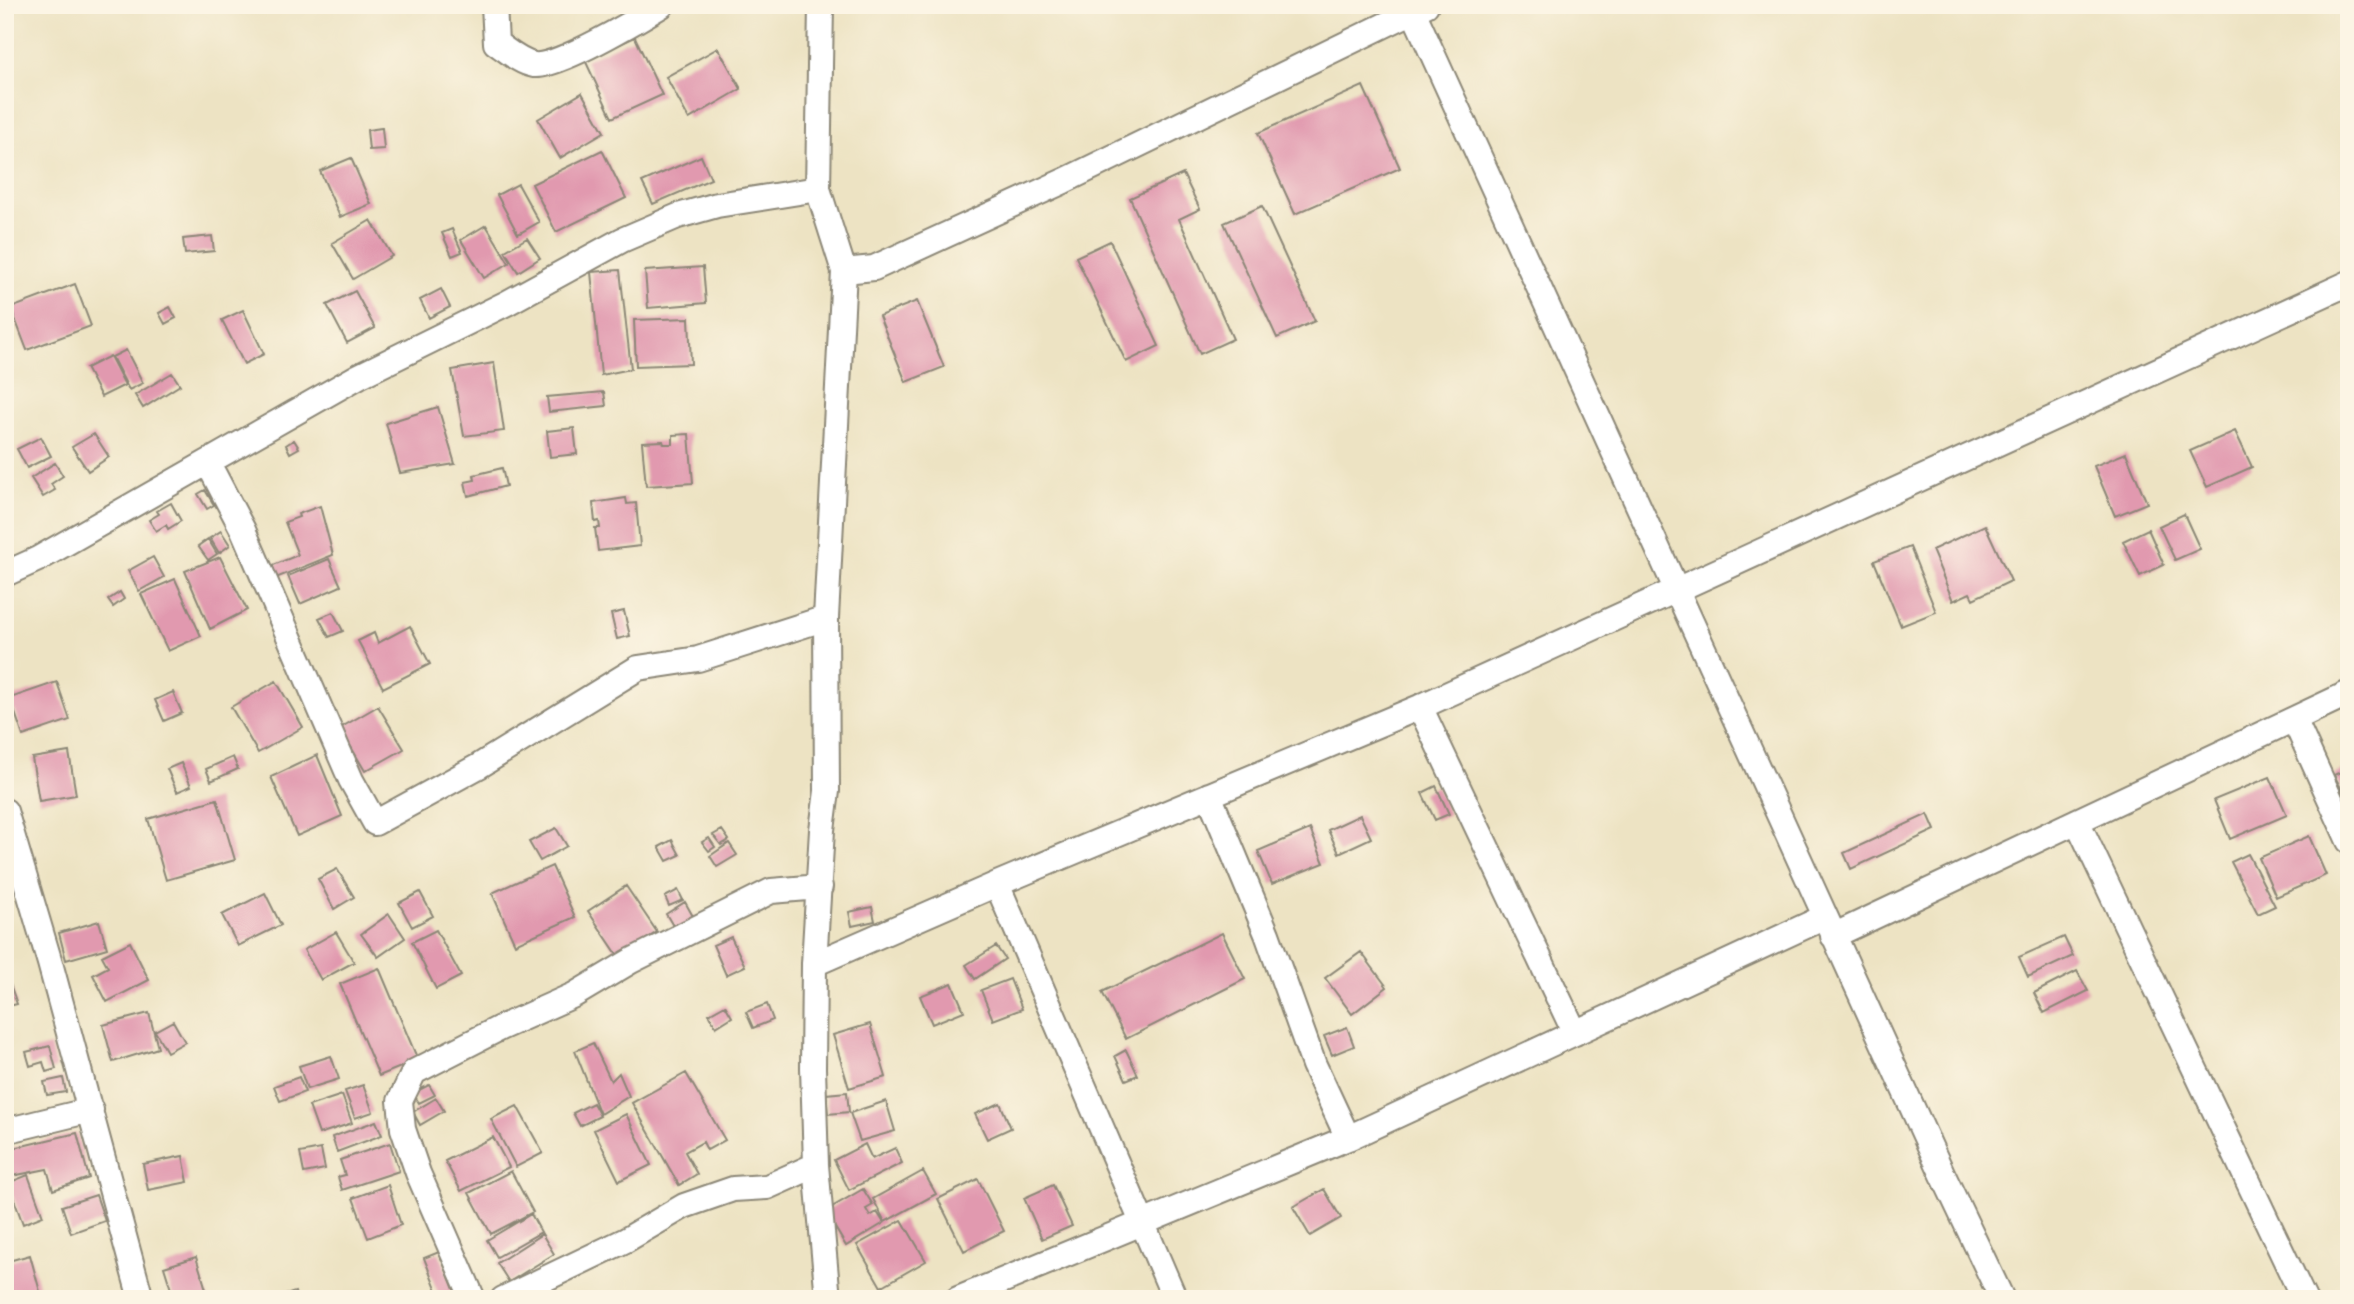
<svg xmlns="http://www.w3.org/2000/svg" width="2354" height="1304" font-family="Caveat,sans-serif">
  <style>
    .building { fill: #e199af }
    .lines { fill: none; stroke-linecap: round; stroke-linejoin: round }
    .minor-casing { stroke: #8c8777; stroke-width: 28 }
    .minor { stroke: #fff; stroke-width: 24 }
  </style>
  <rect width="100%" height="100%" fill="#fcf5e5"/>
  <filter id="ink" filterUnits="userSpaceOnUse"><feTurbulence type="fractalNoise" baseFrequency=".0143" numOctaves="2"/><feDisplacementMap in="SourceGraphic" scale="14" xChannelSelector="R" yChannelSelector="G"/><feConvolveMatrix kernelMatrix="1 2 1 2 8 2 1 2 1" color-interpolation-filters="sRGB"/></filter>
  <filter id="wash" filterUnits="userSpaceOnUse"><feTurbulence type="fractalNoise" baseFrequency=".00686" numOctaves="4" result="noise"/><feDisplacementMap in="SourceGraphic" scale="28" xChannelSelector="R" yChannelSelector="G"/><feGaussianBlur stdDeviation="1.57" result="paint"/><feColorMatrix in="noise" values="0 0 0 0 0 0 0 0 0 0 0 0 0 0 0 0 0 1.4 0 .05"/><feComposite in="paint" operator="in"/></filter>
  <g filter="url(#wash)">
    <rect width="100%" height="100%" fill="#ede3c3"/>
    <g id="blocks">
      <path class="building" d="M635 37 662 95 612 118 585 60Z
        M718 48 741 89 689 119 666 77Z
        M1363 86 1400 168 1295 214 1258 133Z
        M582 93 604 132 560 158 538 119Z
        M382 128 384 149 369 150 367 130Z
        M602 150 626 198 556 232 532 184Z
        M701 156 711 179 653 204 642 182Z
        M351 158 371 204 340 217 320 171Z
        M1183 174 1200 209 1179 219 1233 339 1200 354 1130 198Z
        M518 184 539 222 518 234 497 195Z
        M1262 206 1315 321 1277 338 1224 223Z
        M371 220 392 256 353 279 332 243Z
        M486 225 509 263 484 278 461 240Z
        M452 229 462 252 452 256 442 233Z
        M212 236 214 251 185 254 183 239Z
        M527 238 540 258 518 272 505 251Z
        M1110 241 1159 346 1126 362 1076 257Z
        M703 267 706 303 648 308 645 271Z
        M620 270 631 369 601 375 591 272Z
        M75 284 91 326 27 350 11 308Z
        M441 289 450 307 429 318 420 300Z
        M355 291 375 328 347 343 327 305Z
        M917 301 944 367 906 382 879 316Z
        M170 307 176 318 165 324 159 313Z
        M243 310 264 354 244 364 222 320Z
        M689 318 691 364 636 366 634 320Z
        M126 350 143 383 129 390 112 357Z
        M110 356 125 385 101 397 86 368Z
        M494 363 504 431 464 436 452 370Z
        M172 373 180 385 143 408 135 395Z
        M604 392 606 406 549 412 547 397Z
        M438 407 455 464 400 473 386 423Z
        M574 428 577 454 550 457 547 431Z
        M2235 431 2252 467 2207 487 2190 451Z
        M94 434 109 457 88 471 72 447Z
        M689 434 693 483 646 486 642 442 663 441 664 444H673V435Z
        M41 437 51 456 27 468 17 449Z
        M294 440 299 448 290 453 286 445Z
        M2126 453 2147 503 2115 516 2094 466Z
        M55 463 63 476 51 484 55 490 43 497 31 478Z
        M502 468 506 486 468 496 465 482 475 480 474 475Z
        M205 490 214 505 207 509 198 494Z
        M626 498 627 504 636 503 640 546 598 551 595 528H600L599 521 595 522 593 503Z
        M171 503 181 521 168 529 166 525 156 531 149 520 159 514 157 511Z
        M320 506 333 555 271 580 266 568 298 555 285 522 299 517 298 514Z
        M2184 514 2200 549 2175 560 2159 526Z
        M1985 525 2011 581 1973 599 1970 593 1953 601 1932 550Z
        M2148 529 2164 565 2140 576 2123 541Z
        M221 531 230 545 219 553 210 538Z
        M208 539 217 554 208 560 198 546Z
        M1910 547 1936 612 1901 626 1874 561Z
        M153 557 164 577 139 591 128 571Z
        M220 557 247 610 210 629 185 571Z
        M329 559 341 586 300 604 288 576Z
        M175 579 201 636 168 651 141 594Z
        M120 592 124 599 113 607 108 600Z
        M624 611 630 636 617 639 611 614Z
        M333 612 343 631 329 637 319 618Z
        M410 626 430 664 383 688 358 641 374 633 378 643Z
        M276 681 303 727 258 753 231 707Z
        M57 682 70 720 23 736 10 698Z
        M173 692 182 713 164 721 155 700Z
        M378 706 404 749 365 771 340 728Z
        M69 752 76 795 39 801 32 758Z
        M317 755 342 816 297 836 271 777Z
        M233 757 238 769 211 781 206 769Z
        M181 763 191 786 177 792 167 769Z
        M2347 769 2349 772V803L2334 775Z
        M2270 777 2287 815 2230 839 2214 800Z
        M1436 786 1449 814 1435 820 1422 793Z
        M217 799 235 860 166 880 148 819Z
        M1928 814 1935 830 1851 869 1844 853Z
        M1360 815 1371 838 1339 853 1328 830Z
        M556 828 567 846 540 861 529 842Z
        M1310 829 1324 863 1272 884 1258 851Z
        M722 830 729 840 721 845 713 835Z
        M2309 836 2326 875 2276 897 2259 858Z
        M709 838 715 847 709 851 702 842Z
        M672 840 680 855 667 861 659 847Z
        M729 843 737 855 717 867 710 856Z
        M2248 854 2275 906 2258 914 2231 862Z
        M552 866 575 917 515 944 492 893Z
        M337 869 354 897 334 909 318 879Z
        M626 886 657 932 619 957 588 911Z
        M678 890 683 900 669 906 665 897Z
        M420 892 433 916 412 927 399 903Z
        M265 893 281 925 238 946 222 915Z
        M685 902 695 920 676 931 666 914Z
        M872 907 875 921 852 926 849 912Z
        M389 914 405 938 378 957 361 934Z
        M99 921 107 948 66 960 59 933Z
        M436 930 461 976 436 989 412 942Z
        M336 932 354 962 321 980 304 950Z
        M1222 933 1245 979 1126 1039 1102 992Z
        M731 937 745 966 726 975 713 945Z
        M2064 937 2073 956 2028 977 2019 957Z
        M130 942 149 980 107 1002 93 975 108 967 102 956Z
        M996 946 1005 959 975 979 966 965Z
        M1361 952 1387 987 1352 1014 1325 978Z
        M379 968 418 1060 379 1076 340 984Z
        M5 970 17 1004 5 1007Z
        M2077 971 2088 991 2044 1013 2034 993Z
        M1010 979 1022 1009 993 1020 981 990Z
        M952 983 964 1011 932 1024 920 996Z
        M767 1004 773 1020 753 1028 746 1012Z
        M725 1005 732 1017 716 1027 709 1014Z
        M149 1013 158 1048 113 1062 103 1025Z
        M173 1021 185 1042 167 1052 155 1031Z
        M870 1024 886 1077 849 1088 833 1035Z
        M1347 1027 1354 1046 1332 1055 1324 1036Z
        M593 1043 611 1081 619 1073 629 1096 600 1114 575 1051Z
        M50 1046 56 1069 46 1072 43 1062 30 1066 26 1052Z
        M1126 1050 1138 1075 1126 1080 1115 1056Z
        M331 1056 339 1079 307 1089 299 1066Z
        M686 1073 725 1140 707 1150 703 1142 685 1152 697 1174 679 1185 632 1103Z
        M299 1077 305 1092 280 1101 274 1086Z
        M63 1078 66 1092 47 1095 44 1082Z
        M363 1085 373 1112 355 1118 345 1091Z
        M429 1085 435 1095 419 1103 413 1093Z
        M847 1092 849 1112 828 1114 826 1094Z
        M342 1095 352 1123 319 1134 309 1106Z
        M436 1098 444 1111 420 1125 413 1112Z
        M886 1101 895 1131 860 1141 850 1113Z
        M593 1103 600 1116 580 1126 573 1113Z
        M1000 1103 1011 1128 987 1139 975 1114Z
        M517 1106 543 1153 516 1167 491 1119Z
        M626 1114 651 1165 619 1181 594 1130Z
        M376 1121 382 1135 337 1152 332 1137Z
        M77 1133 89 1178 53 1190 47 1169 12 1176 5 1150Z
        M493 1137 509 1167 461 1191 445 1161Z
        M390 1143 399 1171 342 1190 338 1177 345 1175 340 1160Z
        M865 1144 872 1159 895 1148 902 1163 849 1190 834 1160Z
        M321 1149 325 1169 304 1173 300 1153Z
        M183 1156 188 1182 148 1190 143 1164Z
        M511 1171 533 1212 491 1234 469 1193Z
        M923 1171 936 1194 885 1222 873 1199Z
        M28 1175 43 1216 23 1224 8 1183Z
        M978 1179 1004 1231 964 1251 938 1199Z
        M388 1185 401 1225 368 1238 353 1198Z
        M1053 1185 1072 1226 1042 1239 1024 1198Z
        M863 1189 873 1205 866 1209 870 1216 877 1212 884 1223 846 1246 830 1219 827 1210Z
        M1324 1189 1341 1218 1310 1236 1293 1207Z
        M96 1195 105 1221 71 1233 62 1206Z
        M531 1214 541 1232 497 1257 487 1240Z
        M902 1220 926 1261 881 1287 857 1245Z
        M5 1228 11 1249 5 1250Z
        M542 1234 554 1254 509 1282 497 1263Z
        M439 1252 455 1292 440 1298 424 1258Z
        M30 1255 42 1299H5V1262Z
        M196 1257 209 1299H174L164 1267Z
        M295 1292 297 1299H276V1298Z"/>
    </g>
  </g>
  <g filter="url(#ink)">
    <use href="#blocks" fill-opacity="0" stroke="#8c8777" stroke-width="2"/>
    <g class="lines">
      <g class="minor-casing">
        <path id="minor" d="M494 5 496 43C508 51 519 62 534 65 557 68 639 19 662 5
          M821 5 818 189 844 271 826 618 827 791 822 830 814 964 813 1068 816 1165 828 1299
          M1413 11 1943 1175 2002 1299
          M844 271 874 268 1064 181 1426 5
          M208 463 243 530 351 780 375 823 479 766 638 668 698 659 826 618
          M5 574 38 559 359 376 507 303 622 240 678 216 717 205 818 189
          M1420 707 1575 1033
          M2294 719 2349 841
          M1209 795 1267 934 1314 1065 1348 1138
          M5 811 50 963 141 1299
          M2077 821 2304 1299
          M997 884 1175 1299
          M1833 936 2349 693
          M814 964 997 884 1420 707 2349 283
          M5 1131 91 1110
          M473 1299 418 1173 403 1129 400 1101 414 1072 500 1028 574 995 631 961 771 891 820 887
          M503 1299 626 1240 684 1206 733 1189 767 1187 816 1165
          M958 1299 1348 1138 1825 917"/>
      </g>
      <use href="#minor" class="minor"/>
    </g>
  </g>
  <rect width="2354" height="1304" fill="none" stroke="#fcf5e5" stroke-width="28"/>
</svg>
